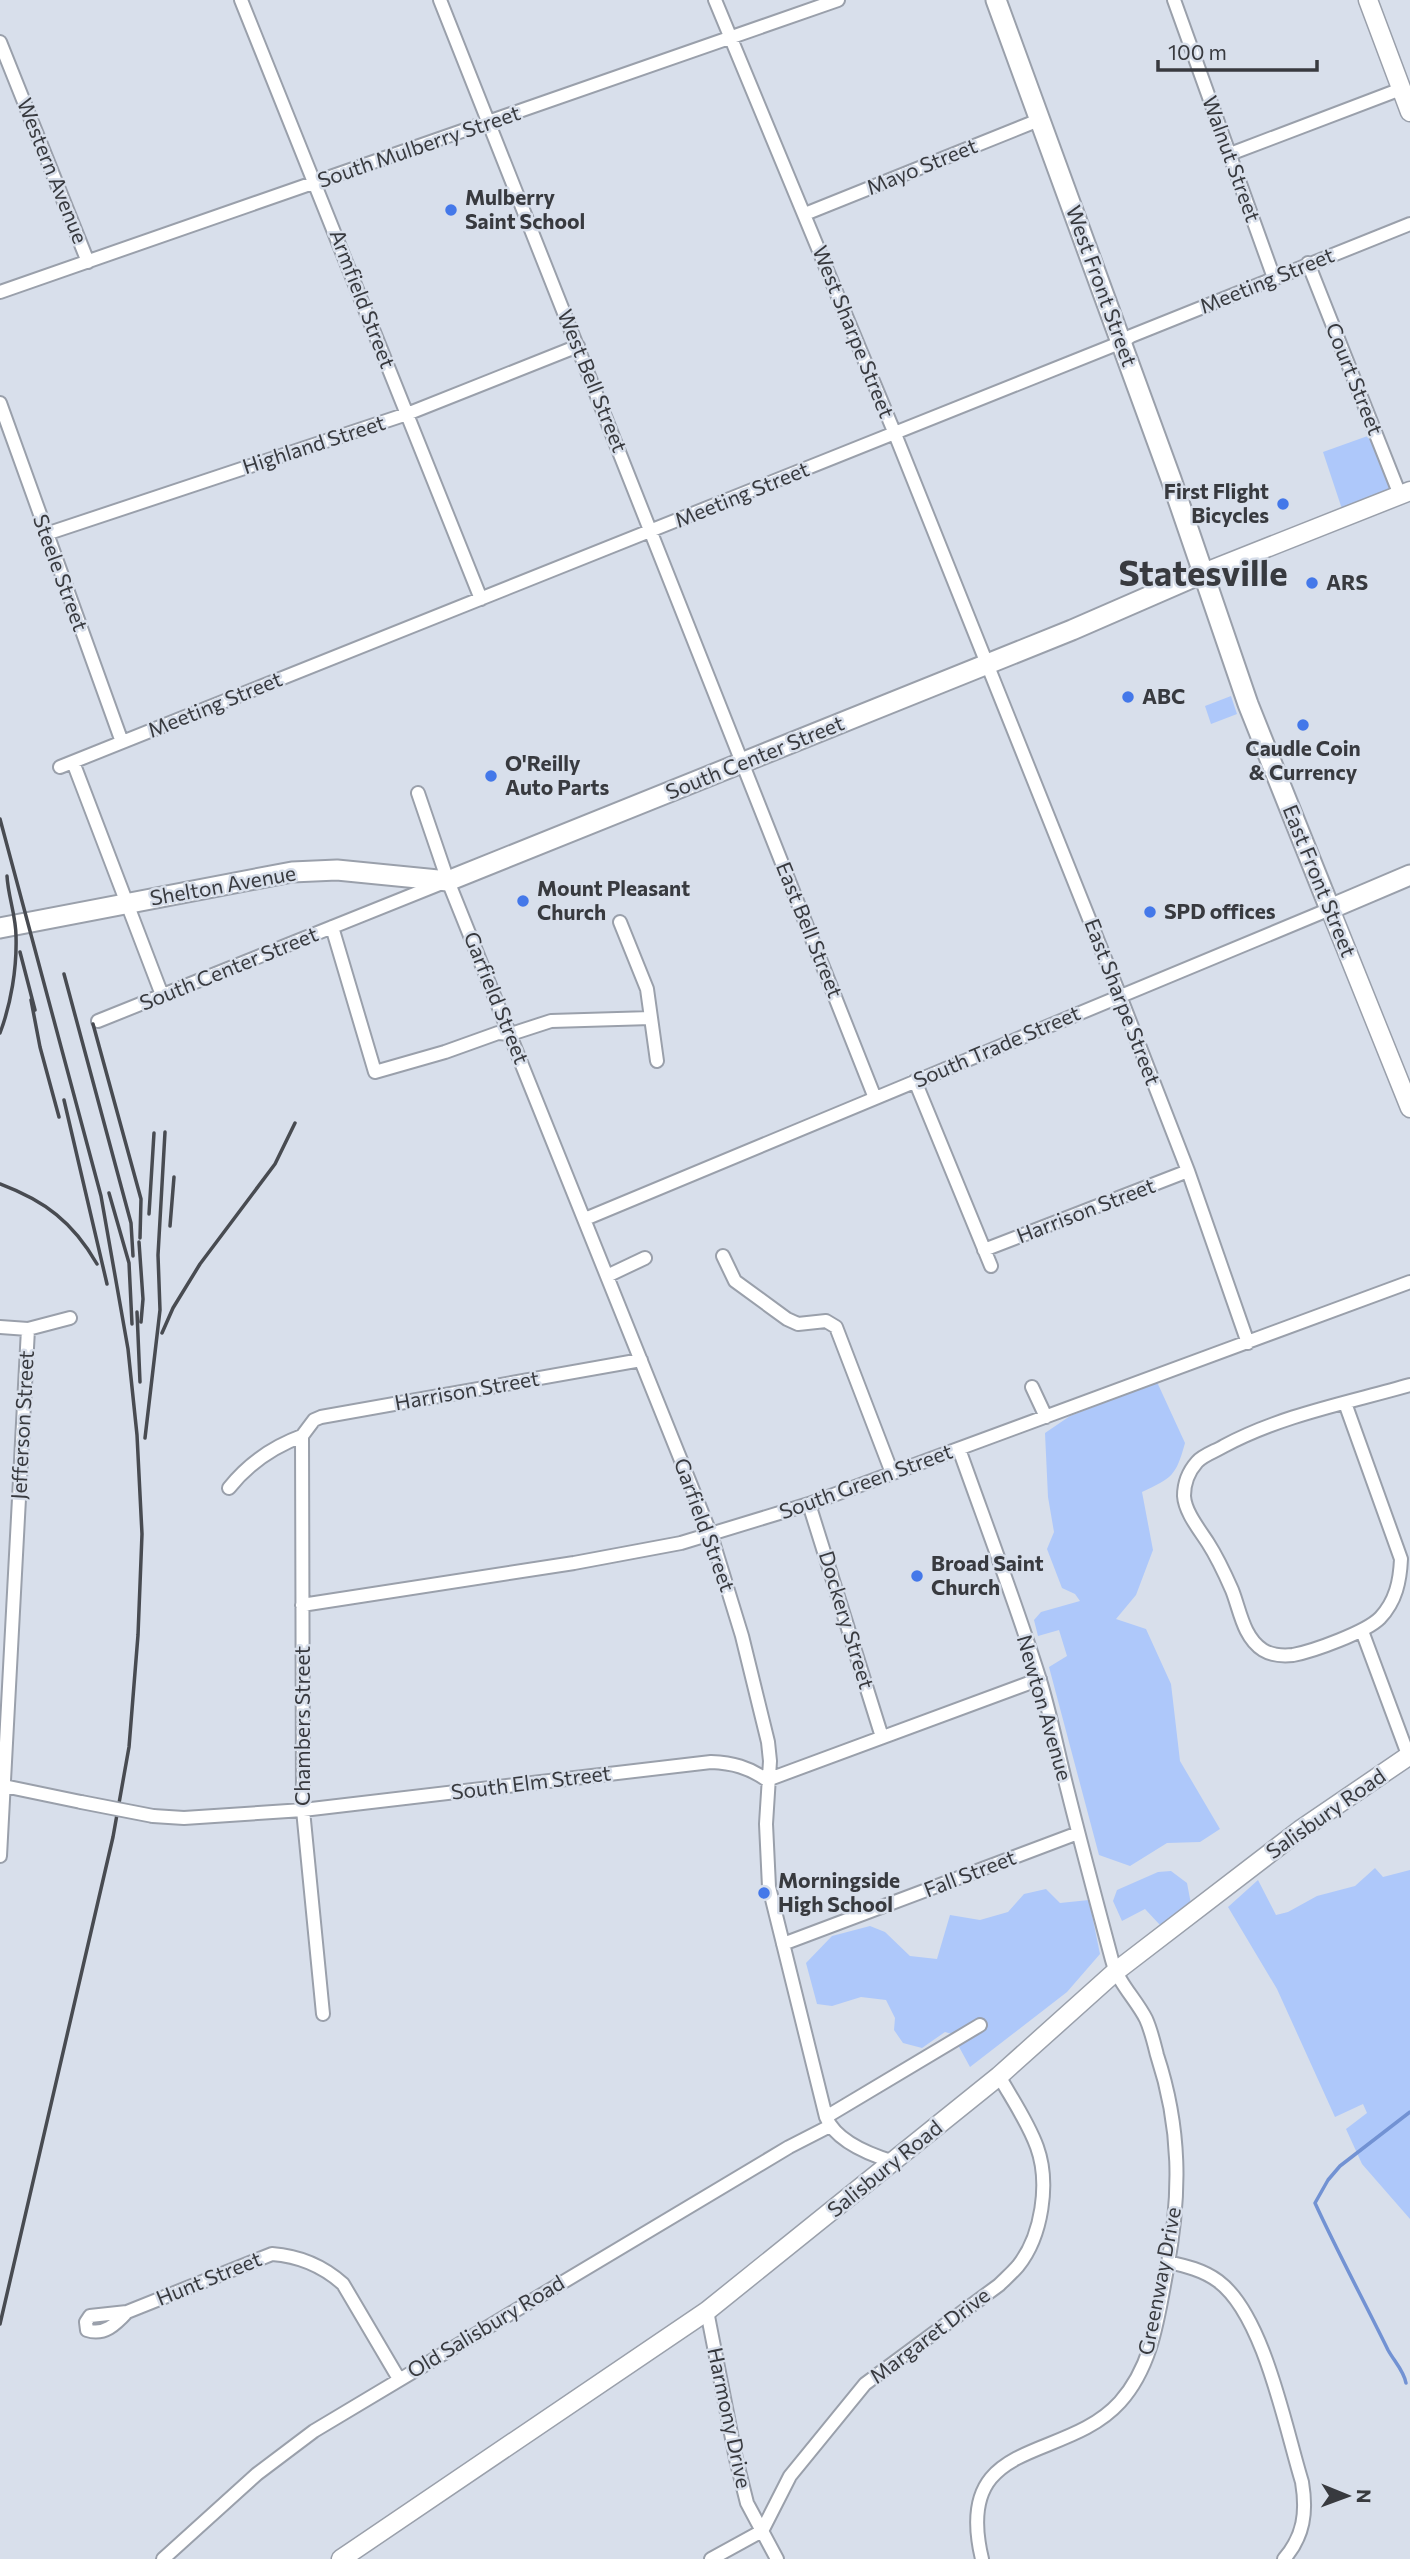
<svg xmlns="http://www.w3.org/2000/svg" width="1410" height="2559" font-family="Commissioner,sans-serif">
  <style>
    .green { fill: #aec8fa }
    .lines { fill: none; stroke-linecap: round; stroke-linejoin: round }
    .stream { stroke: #7292d3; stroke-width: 3.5 }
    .street-casing { stroke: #9aa0ab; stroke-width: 16 }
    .secondary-casing { stroke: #9aa0ab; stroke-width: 21 }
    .primary-casing { stroke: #9aa0ab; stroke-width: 23 }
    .street { stroke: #fff; stroke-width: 12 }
    .secondary { stroke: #fff; stroke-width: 18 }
    .primary { stroke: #fff; stroke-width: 19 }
    .rail { stroke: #484b51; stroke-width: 3.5 }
    .street-bridge-casing { stroke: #9aa0ab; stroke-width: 16; stroke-linecap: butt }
    .street-bridge { stroke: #fff; stroke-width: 12 }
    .poi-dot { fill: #4478e9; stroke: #d8dfeb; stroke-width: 2.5 }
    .labels { text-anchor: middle; stroke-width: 5; stroke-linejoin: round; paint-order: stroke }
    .street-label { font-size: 21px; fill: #383a3f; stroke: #d8dfeb }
    .poi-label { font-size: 21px; font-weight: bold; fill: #383a3f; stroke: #d8dfeb; text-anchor: start }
    .town-label { font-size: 35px; font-weight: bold; fill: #383a3f; stroke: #d8dfeb }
  </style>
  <rect width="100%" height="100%" fill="#d8dfeb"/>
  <path class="green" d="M1376 433 1400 495 1345 518 1323 452Z
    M1231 696 1237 714 1211 724 1205 706Z
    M1157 1382 1185 1443C1176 1476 1172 1478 1142 1492L1153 1550 1136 1595 1116 1619 1146 1629 1171 1684 1180 1761 1220 1829 1200 1842 1167 1843 1130 1866 1099 1855 1049 1667 1067 1656 1059 1630 1038 1636 1034 1620 1041 1612 1080 1601 1075 1594 1062 1588 1047 1549 1054 1532 1048 1497 1045 1433 1070 1416Z
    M1375 1868 1383 1877 1410 1870V2219L1362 2164 1346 2129 1367 2113 1363 2104 1335 2117 1277 1989 1228 1907 1258 1880 1276 1915 1288 1912 1317 1896 1355 1886Z
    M1171 1871 1187 1883 1191 1904 1160 1925 1145 1909 1122 1921 1113 1901 1117 1890 1158 1872Z
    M1046 1889 1060 1903 1089 1900 1100 1954 1067 1992 970 2067 952 2034 945 2032 922 2048 903 2043 894 2030 895 2018 886 2000 861 1997 832 2006 817 2004 806 1963 832 1936 870 1926 885 1932 910 1956 937 1959 950 1915 980 1920 1008 1912 1024 1894Z"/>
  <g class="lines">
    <path class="stream" d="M1406 2383C1404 2371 1394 2361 1388 2350 1364 2301 1338 2253 1315 2203L1328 2180 1340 2166 1410 2112"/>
    <g class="street-casing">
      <path id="street" d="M241 0 481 599
        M440 0 875 1098
        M715 0 895 434 1120 996 1188 1171 1248 1343
        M1174 0 1274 278
        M0 42 88 262
        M1230 154 1401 89
        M805 214 1039 120
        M1308 263 1400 495
        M0 292 838 0
        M0 403 122 742
        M46 534 407 414 578 346
        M73 762 162 995
        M60 767 1122 342 1131 336 1410 224
        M418 793 448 881 711 1535 742 1636 768 1742 770 1761 766 1824 769 1887 826 2117C836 2142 871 2155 894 2162
        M620 922 647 989 657 1061
        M332 927 375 1072 445 1052 498 1033 511 1034 551 1021 651 1018
        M98 1021 442 883
        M915 1081 991 1266
        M585 1219 1330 909
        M984 1250 1188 1171
        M723 1256 735 1281 787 1319 798 1324 826 1321 836 1327 892 1473
        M607 1276 645 1258
        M0 1327 28 1329 70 1318
        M1032 1387 1046 1417
        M1345 1403 1401 1559C1400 1581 1396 1601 1380 1618 1366 1632 1314 1651 1293 1655 1283 1656 1271 1655 1263 1650 1243 1637 1240 1610 1232 1590 1225 1574 1217 1557 1208 1543 1199 1529 1185 1512 1184 1496 1184 1483 1189 1471 1197 1462 1203 1455 1216 1451 1224 1446 1282 1415 1347 1403 1410 1385
        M959 1449C986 1525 1015 1601 1039 1677 1051 1715 1058 1754 1068 1792 1082 1848 1097 1904 1112 1960 1118 1983 1136 1999 1146 2019 1151 2030 1154 2043 1157 2055 1181 2128 1181 2194 1167 2269 1158 2316 1153 2365 1120 2402 1064 2464 952 2435 982 2559
        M229 1488C249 1463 272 1447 302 1436
        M809 1504 882 1737
        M302 1605 574 1563 681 1543 809 1504 1410 1282
        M1362 1631 1410 1760
        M4 1786 81 1802
        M153 1816 184 1818 303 1810 711 1762C733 1763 748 1767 767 1780L1040 1679
        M0 1856 28 1329
        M783 1944 1078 1833
        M323 2014 303 1810 302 1436 314 1420 321 1417 641 1360
        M826 2117 980 2025
        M1168 2262C1186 2266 1203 2270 1218 2281 1264 2315 1285 2427 1302 2482 1307 2512 1304 2536 1284 2559
        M707 2311 736 2459 747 2503 777 2559
        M127 2312 272 2254C299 2256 323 2266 343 2284L399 2379
        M127 2312C116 2324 104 2336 87 2330L86 2322 90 2316Z
        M163 2559 257 2474 314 2431 789 2147 830 2126
        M711 2559 762 2531 790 2476 865 2384 999 2285C1005 2279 1012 2273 1018 2266 1042 2236 1050 2183 1037 2147 1028 2122 1012 2099 999 2076"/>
    </g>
    <g class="secondary-casing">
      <path id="secondary" d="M1368 0 1410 112
        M1203 573 1410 491
        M1330 909 1410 1108
        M341 2559 707 2311 999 2076 1115 1972 1300 1830 1410 1755"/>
    </g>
    <g class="primary-casing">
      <path id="primary" d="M996 0 1171 479 1248 704 1330 909 1410 875
        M0 928 292 872 337 870 448 881 1072 630 1203 573"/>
    </g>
    <use href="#street" class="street"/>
    <use href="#secondary" class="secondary"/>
    <use href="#primary" class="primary"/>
    <path class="rail" d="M0 819 101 1196 128 1349 137 1435 142 1534 138 1635 129 1747 113 1837 0 2324
      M20 952 35 1010
      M64 974 131 1223 133 1256
      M31 1000 40 1047 59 1117
      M93 1024 141 1199 140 1238
      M0 1033C11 1004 17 968 16 936 16 916 8 896 7 876
      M64 1100 107 1284
      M0 1184C45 1201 73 1222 97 1264
      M109 1193 129 1263 132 1324
      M149 1214 154 1133
      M170 1226 174 1177
      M139 1242 143 1299 141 1322
      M137 1312 140 1382
      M162 1333 173 1308 200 1264 275 1164 295 1123
      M145 1438 160 1310 158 1255 165 1132"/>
    <g class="street-bridge-casing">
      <path id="street-bridge" d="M81 1802 153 1816"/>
    </g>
    <use href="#street-bridge" class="street-bridge"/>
  </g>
  <g class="poi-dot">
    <circle cx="451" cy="210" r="7"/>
    <circle cx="1283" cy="504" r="7"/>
    <circle cx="1312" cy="583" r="7"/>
    <circle cx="1128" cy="697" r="7"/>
    <circle cx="1303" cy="725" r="7"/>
    <circle cx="491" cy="776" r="7"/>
    <circle cx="523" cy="901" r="7"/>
    <circle cx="1150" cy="912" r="7"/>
    <circle cx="917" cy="1576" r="7"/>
    <circle cx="764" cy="1893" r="7"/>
  </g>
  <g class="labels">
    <g class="street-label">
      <text transform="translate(419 147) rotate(-19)" y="7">South Mulberry Street</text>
      <text transform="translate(1231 159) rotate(70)" y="7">Walnut Street</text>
      <text transform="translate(922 167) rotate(-22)" y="7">Mayo Street</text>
      <text transform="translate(52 171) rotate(68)" y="7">Western Avenue</text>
      <text transform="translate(1267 281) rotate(-22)" y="7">Meeting Street</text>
      <text transform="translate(1101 286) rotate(70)" y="7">West Front Street</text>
      <text transform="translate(362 299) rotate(69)" y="7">Armfield Street</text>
      <text transform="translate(853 332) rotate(68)" y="7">West Sharpe Street</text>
      <text transform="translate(1354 379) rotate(68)" y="7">Court Street</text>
      <text transform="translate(592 381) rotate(68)" y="7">West Bell Street</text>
      <text transform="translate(314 445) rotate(-18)" y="7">Highland Street</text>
      <text transform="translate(742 495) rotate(-22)" y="7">Meeting Street</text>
      <text transform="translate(60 573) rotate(70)" y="7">Steele Street</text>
      <text transform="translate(215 705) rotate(-22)" y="7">Meeting Street</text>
      <text transform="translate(755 758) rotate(-22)" y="7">South Center Street</text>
      <text transform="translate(1319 881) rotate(68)" y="7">East Front Street</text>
      <text transform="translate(223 886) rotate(-10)" y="7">Shelton Avenue</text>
      <text transform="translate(809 930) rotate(68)" y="7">East Bell Street</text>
      <text transform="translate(229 969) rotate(-22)" y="7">South Center Street</text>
      <text transform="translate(496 998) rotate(68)" y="7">Garfield Street</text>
      <text transform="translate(1122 1002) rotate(69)" y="7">East Sharpe Street</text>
      <text transform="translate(997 1047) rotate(-23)" y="7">South Trade Street</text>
      <text transform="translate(1086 1211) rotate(-21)" y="7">Harrison Street</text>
      <text transform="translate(467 1391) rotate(-10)" y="7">Harrison Street</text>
      <text transform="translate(23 1425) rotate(-87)" y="7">Jefferson Street</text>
      <text transform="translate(866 1482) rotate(-20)" y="7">South Green Street</text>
      <text transform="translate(704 1525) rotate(70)" y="7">Garfield Street</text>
      <text transform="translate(846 1620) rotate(73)" y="7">Dockery Street</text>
      <text transform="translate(1044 1708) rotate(74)" y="7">Newton Avenue</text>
      <text transform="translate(303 1726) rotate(-90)" y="7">Chambers Street</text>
      <text transform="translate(531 1783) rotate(-7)" y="7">South Elm Street</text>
      <text transform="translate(1326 1814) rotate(-35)" y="7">Salisbury Road</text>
      <text transform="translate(970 1874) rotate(-21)" y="7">Fall Street</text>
      <text transform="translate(885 2169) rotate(-39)" y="7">Salisbury Road</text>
      <text transform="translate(209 2279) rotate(-22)" y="7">Hunt Street</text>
      <text transform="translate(1160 2281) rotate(-79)" y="7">Greenway Drive</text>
      <text transform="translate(486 2327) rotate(-31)" y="7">Old Salisbury Road</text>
      <text transform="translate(930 2336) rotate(-37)" y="7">Margaret Drive</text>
      <text transform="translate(729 2418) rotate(78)" y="7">Harmony Drive</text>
    </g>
    <g class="poi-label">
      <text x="465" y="205">Mulberry<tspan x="465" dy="24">Saint School</tspan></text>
      <text x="1269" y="499" text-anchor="end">First Flight<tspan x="1269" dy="24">Bicycles</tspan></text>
      <text x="1326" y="590">ARS</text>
      <text x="1142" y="704">ABC</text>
      <text x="1303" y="756" text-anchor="middle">Caudle Coin<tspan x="1303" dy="24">&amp; Currency</tspan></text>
      <text x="505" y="771">O'Reilly<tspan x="505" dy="24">Auto Parts</tspan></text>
      <text x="537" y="896">Mount Pleasant<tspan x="537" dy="24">Church</tspan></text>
      <text x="1164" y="919">SPD offices</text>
      <text x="931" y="1571">Broad Saint<tspan x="931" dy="24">Church</tspan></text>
      <text x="778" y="1888">Morningside<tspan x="778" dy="24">High School</tspan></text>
    </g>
    <g class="town-label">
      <text x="1203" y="586">Statesville</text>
    </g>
  </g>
  <g transform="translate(1347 2496) rotate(91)" stroke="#d8dfeb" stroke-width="5" paint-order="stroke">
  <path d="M0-5L12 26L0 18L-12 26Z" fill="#383a3f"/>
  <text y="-10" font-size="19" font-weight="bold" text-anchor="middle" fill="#383a3f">N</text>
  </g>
  <path d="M1158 60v10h159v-10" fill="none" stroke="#383a3f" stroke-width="3.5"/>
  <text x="1168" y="60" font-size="21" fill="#383a3f" stroke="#d8dfeb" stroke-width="5" paint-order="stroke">100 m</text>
</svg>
